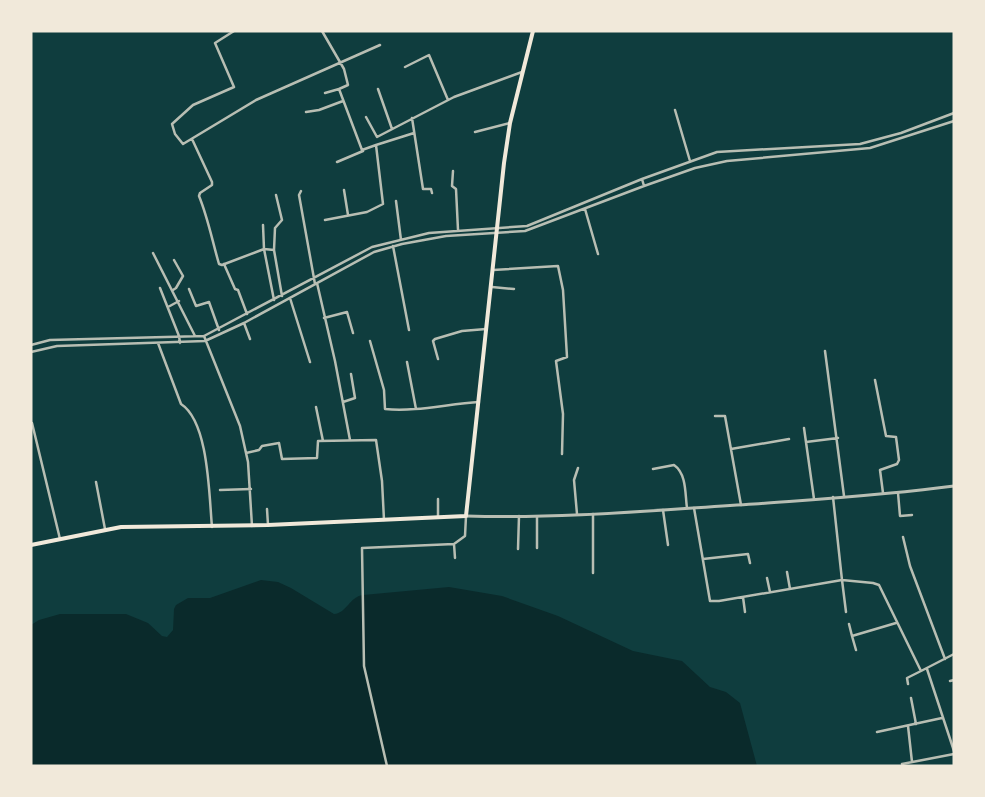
<svg xmlns="http://www.w3.org/2000/svg" width="985" height="797" font-family="Inter,sans-serif">
  <style>
    .water { fill: #0a2a2b }
    .lines { fill: none; stroke-linecap: round; stroke-linejoin: round }
    .minor { stroke: #b8beb3; stroke-width: 2.5 }
    .tertiary { stroke: #b8beb3; stroke-width: 3 }
    .secondary { stroke: #f1e9da; stroke-width: 4 }
  </style>
  <rect width="100%" height="100%" fill="#0f3d3e"/>
  <path class="water" d="M261 580 278 582 291 588 334 614C347 613 349 597 363 595L449 587 502 596 558 616 633 651 682 661 710 687 726 692 740 703 757 766H31V625L39 620 60 614H126L148 623 162 636 167 637 173 630 174 609 176 605 188 598H210Z"/>
  <g class="lines">
    <path class="minor" d="M234 31 215 43 234 87 193 105 172 124 175 134 183 144 256 100 380 45
      M322 31 344 69 348 85 339 89 362 150 376 145 383 204 367 212 325 220
      M405 67 429 55 448 100
      M378 89 392 129
      M325 93 339 89
      M675 110 690 161
      M306 112 319 110 343 101
      M366 117 377 137 454 97 522 72
      M412 118 423 189H431L432 193
      M475 132 510 123
      M192 139 212 182V185L200 193 199 196C208 218 212 240 219 264L222 265 264 249 274 300
      M376 145 414 133
      M337 162 363 151
      M453 171 452 186 456 189 458 230
      M642 179 717 152 860 144 901 133 954 113
      M344 190 348 215
      M301 191 299 195 315 284
      M276 195 282 220 275 228 274 250 282 296
      M396 201 401 240
      M585 209 598 254
      M263 225 264 249 274 250
      M393 246 409 330
      M153 253 195 336
      M224 264 235 289 238 290 247 314
      M493 270 558 266 563 290 567 357 556 361 563 414 562 454
      M317 283 335 361 350 440
      M492 287 514 289
      M160 288 179 336 180 343
      M189 289 196 306 209 302 219 330
      M173 290 176 288 183 276 174 260
      M290 298 310 362
      M168 307 179 301
      M324 318 347 312 353 333
      M244 323 250 339
      M204 336 240 426 248 462 252 526
      M370 341 384 390 385 409C416 412 447 404 479 402
      M158 343 181 404C209 422 209 496 212 527
      M31 345 50 340 204 336 372 247 429 233 527 226 642 179 644 186 695 168 727 161 870 148 954 121
      M825 351 844 496
      M31 352 57 346 205 341 244 323 374 252 402 244 446 236 525 231 644 186
      M438 359 433 341 435 339 462 331 486 329
      M407 362 416 409
      M875 380 886 436 896 437 899 460 897 464 880 470 883 493
      M343 402 355 398 351 374
      M316 407 323 441
      M715 416H725L741 505
      M32 423 60 539
      M804 428 814 499
      M806 442 838 438
      M731 449 789 439
      M246 453 259 450 262 446 279 443 282 459 317 458 318 441 376 440 382 481 384 520
      M653 469 674 465C687 474 685 495 687 508
      M96 482 105 529
      M220 490 251 489
      M898 493 900 516 912 515
      M833 497 842 580 873 583 879 585 921 671 954 654
      M438 499V517
      M694 508 710 601H719L842 580 846 612
      M267 509 268 525
      M663 510 668 545
      M577 514 574 480 578 468
      M593 514V573
      M537 517V548
      M903 537 910 566 945 659
      M454 544 455 558
      M518 549 519 516
      M703 559 748 554 750 563
      M787 572 790 589
      M767 578 770 592
      M743 597 745 612
      M849 624 852 636 896 623
      M852 636 856 650
      M927 669 954 751
      M950 681 954 680
      M908 684 907 678 921 671
      M911 698 916 724
      M908 726 912 762
      M877 732 942 718
      M902 764 954 754
      M387 766 364 666 362 548 454 544 465 536 466 516"/>
    <path class="tertiary" d="M466 516C562 519 658 510 754 504 820 499 887 495 954 486"/>
    <path class="secondary" d="M31 545 121 527 268 525 466 516 504 163 510 123 533 31"/>
  </g>
  <rect width="985" height="797" fill="none" stroke="#f1e9da" stroke-width="65"/>
</svg>
